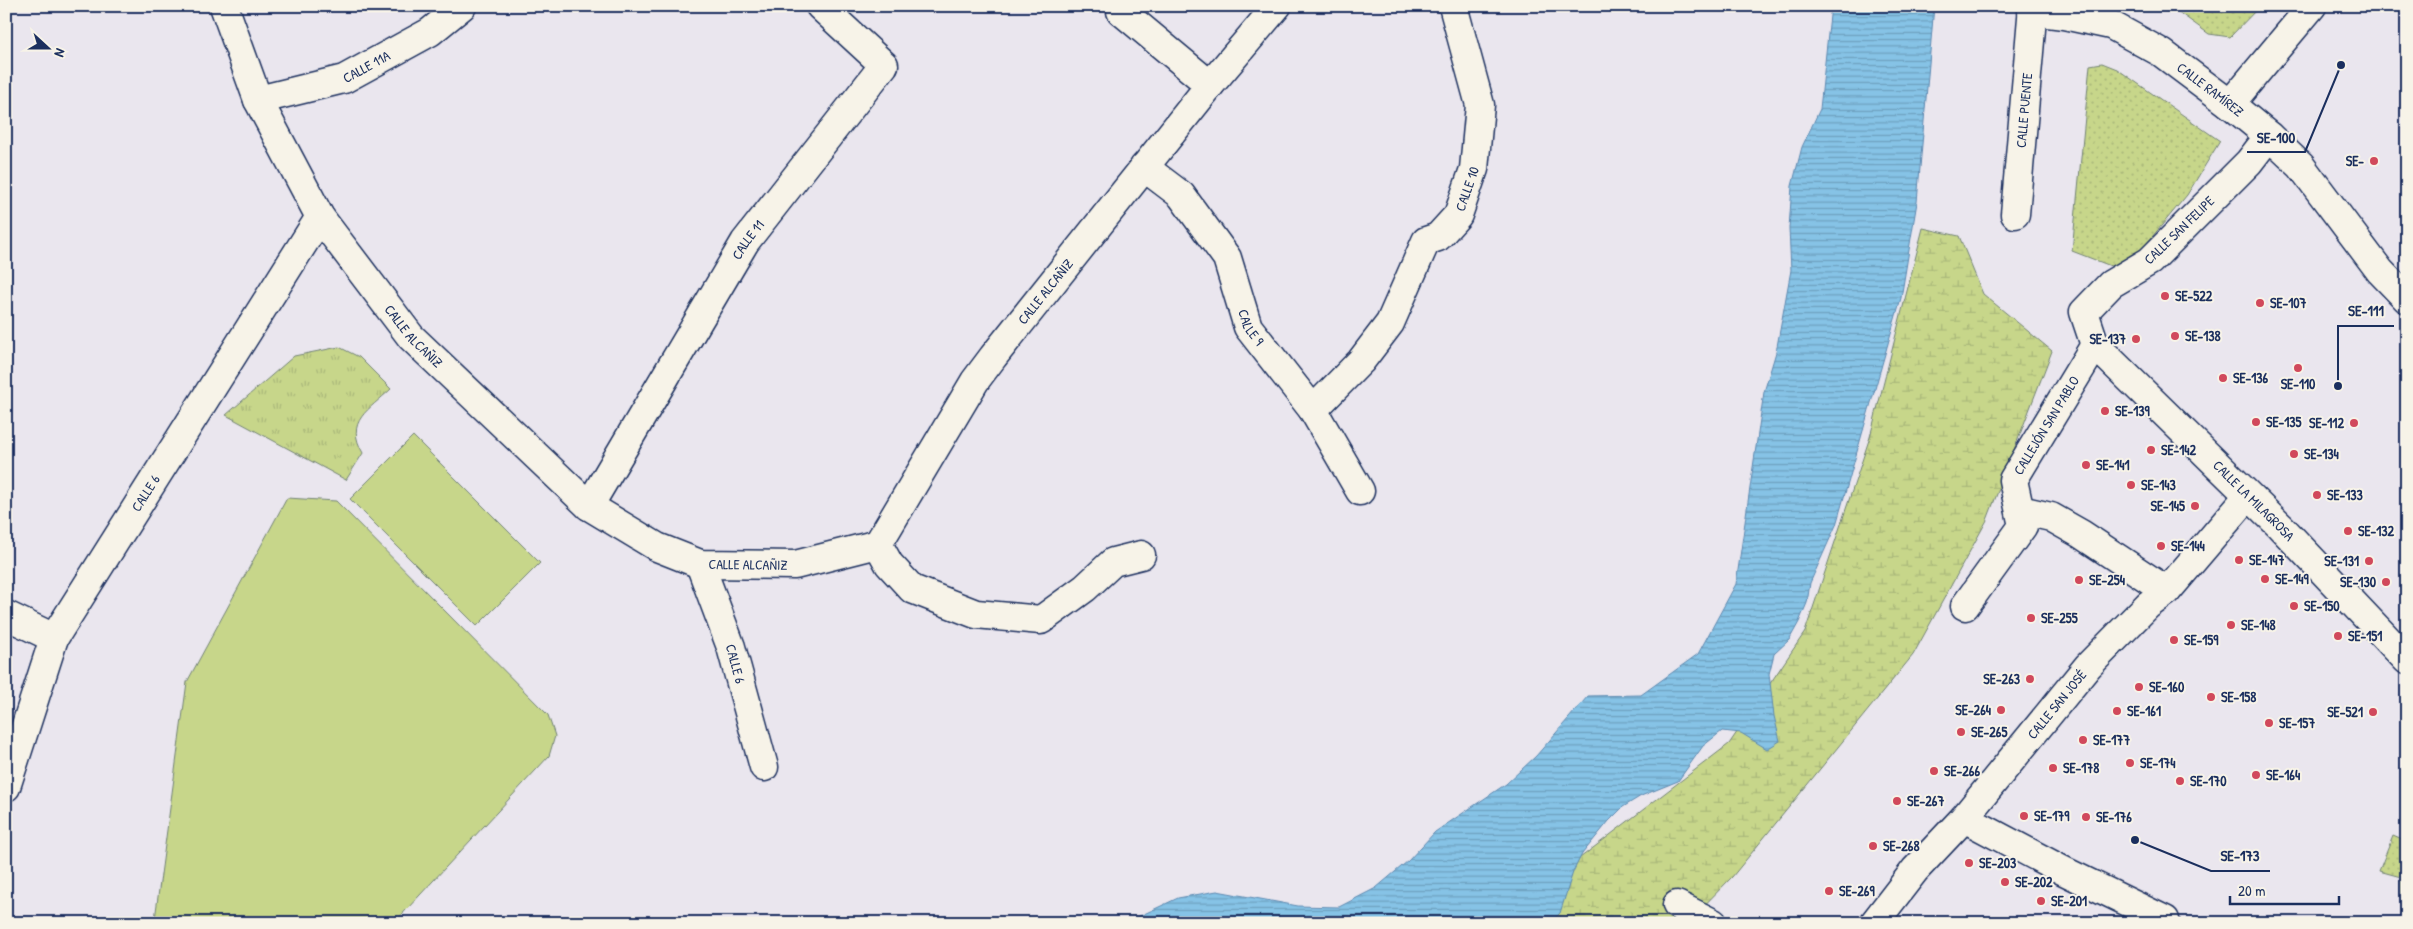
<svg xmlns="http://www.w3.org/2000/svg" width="2413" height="929" font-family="'Patrick Hand',sans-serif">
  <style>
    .grass { fill: url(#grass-dots); stroke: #718274 }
    .wetland { fill: url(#wetland-marsh); stroke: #718274 }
    .park { fill: url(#park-tufts); stroke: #718274 }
    .pitch { fill: #c7d68a; stroke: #718274 }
    .water { fill: url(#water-rules); stroke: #5b88b0 }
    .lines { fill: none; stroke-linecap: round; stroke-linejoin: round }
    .minor-casing { stroke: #1b2f5e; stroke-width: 31 }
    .minor { stroke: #f7f3e8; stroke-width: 28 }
    .poi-dot { fill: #d1495b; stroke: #f7f3e8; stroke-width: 2 }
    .labels { text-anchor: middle; stroke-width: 4; stroke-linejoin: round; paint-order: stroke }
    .street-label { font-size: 14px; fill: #1b2f5e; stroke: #f7f3e8 }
    .poi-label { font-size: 14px; font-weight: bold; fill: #1b2f5e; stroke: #f7f3e8; text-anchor: start }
    .leader { fill: none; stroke: #1b2f5e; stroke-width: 2 }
    .callout-dot { fill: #1b2f5e; stroke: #f7f3e8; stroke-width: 2 }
    .callout-label { font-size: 15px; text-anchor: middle; font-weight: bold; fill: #1b2f5e; stroke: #f7f3e8; stroke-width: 4; stroke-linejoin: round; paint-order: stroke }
  </style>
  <defs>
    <pattern id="grass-dots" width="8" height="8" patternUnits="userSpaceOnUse" patternTransform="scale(1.25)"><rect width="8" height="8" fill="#c7d68a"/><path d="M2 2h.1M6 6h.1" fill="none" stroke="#aab87a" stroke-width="1.8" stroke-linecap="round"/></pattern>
    <pattern id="wetland-marsh" width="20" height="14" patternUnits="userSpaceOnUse" patternTransform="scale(1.25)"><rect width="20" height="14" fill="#c7d68a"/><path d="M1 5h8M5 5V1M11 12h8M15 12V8" fill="none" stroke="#aab87a"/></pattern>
    <pattern id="park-tufts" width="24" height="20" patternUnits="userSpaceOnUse" patternTransform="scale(1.25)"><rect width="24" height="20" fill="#c7d68a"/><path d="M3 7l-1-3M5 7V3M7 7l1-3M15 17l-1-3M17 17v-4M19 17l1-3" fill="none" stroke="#aab87a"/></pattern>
    <pattern id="water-rules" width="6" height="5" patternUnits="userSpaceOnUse" patternTransform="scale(1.25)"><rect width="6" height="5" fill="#86c3e6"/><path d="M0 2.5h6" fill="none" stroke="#6d9fbe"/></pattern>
  </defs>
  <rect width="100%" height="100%" fill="#eae6ee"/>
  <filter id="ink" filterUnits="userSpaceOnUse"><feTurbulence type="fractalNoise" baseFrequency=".02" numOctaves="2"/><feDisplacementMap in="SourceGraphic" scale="10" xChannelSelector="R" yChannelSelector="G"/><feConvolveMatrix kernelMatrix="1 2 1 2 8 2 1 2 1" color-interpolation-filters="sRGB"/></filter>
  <g filter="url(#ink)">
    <path class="grass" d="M2170 6H2260L2230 37 2209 34Z
      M2102 63 2117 69 2220 141 2187 195 2142 249 2116 268 2072 251 2090 65Z
      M2393 836 2407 842V913H2402L2401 877 2379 871Z"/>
    <path class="wetland" d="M1923 228 1959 236 1983 294 2052 351 1987 520 1913 655 1732 877 1687 923H1495L1729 744 1805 632 1870 437Z"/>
    <path class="park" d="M339 347 359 357 391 389C369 410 344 421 363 453L346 480 226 415 294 356Z"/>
    <path class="pitch" d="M413 436 540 563 477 626 350 499Z
      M287 498 336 501 548 715 555 736 549 756 394 923H167L155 919 187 682Z"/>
    <path class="water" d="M1831 6H1934L1917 202 1901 298 1836 525 1810 583 1807 603 1799 622 1789 640 1774 654 1769 674 1774 716 1780 741 1767 749 1741 733 1722 731 1703 746 1678 781 1641 796 1623 807 1609 821 1582 854 1573 872 1560 913 1550 923H1125L1178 898 1217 891 1298 906 1339 907 1376 888 1408 861 1435 832 1506 784 1536 756 1588 696 1641 695 1698 654 1736 584 1764 392 1776 352 1791 270 1789 228 1792 186 1802 147 1820 109Z"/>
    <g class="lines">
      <g class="minor-casing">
        <g id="minor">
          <path id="s1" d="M224 6 258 100 320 217 411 337 589 506 657 547 700 564 795 565 878 544 975 381 993 357 1210 85 1277 6"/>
          <path d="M1121 11 1210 85"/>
          <path id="s2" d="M2032 11 2064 15 2111 25 2162 53 2230 104 2269 136 2301 166 2380 271 2407 299"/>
          <path id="s3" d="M258 100 344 79 430 32 462 6"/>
          <path d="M2230 104 2312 6"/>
          <path id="s4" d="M2269 136 2249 162 2150 261 2111 284 2084 312 2095 345 2280 526 2407 660"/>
          <path id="s5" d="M1144 167 1181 195 1227 258 1248 327 1313 410 1360 491"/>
          <path id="s6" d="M2015 214 2033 6"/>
          <path id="s7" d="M1313 410 1361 361 1390 323 1426 241 1438 237 1458 215 1474 169 1480 105 1453 6"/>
          <path id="s8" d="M589 506 745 242 884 65 820 6"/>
          <path d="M2020 510 2051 517 2081 534 2167 591"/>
          <path d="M878 544 889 564 912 589 976 614 1041 620 1085 588 1113 562 1141 555"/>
          <path id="s9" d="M700 564 731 647 764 767"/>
          <path id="s10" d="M1965 606 2023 526 2013 480 2095 345"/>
          <path d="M6 615 54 638"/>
          <path id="s11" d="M6 787 54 638 320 217"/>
          <path d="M1964 818 2062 870 2165 920"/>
          <path d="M1677 905 1713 923"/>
          <path id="s12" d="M1874 923 1915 870 1964 818 2088 666 2148 605 2167 591 2248 496"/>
        </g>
      </g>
      <use href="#minor" class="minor"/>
    </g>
  </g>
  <g class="poi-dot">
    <circle cx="2374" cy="161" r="5"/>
    <circle cx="2165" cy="296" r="5"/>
    <circle cx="2260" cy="303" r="5"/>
    <circle cx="2175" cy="336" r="5"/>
    <circle cx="2136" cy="339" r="5"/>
    <circle cx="2298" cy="368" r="5"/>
    <circle cx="2223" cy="378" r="5"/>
    <circle cx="2105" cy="411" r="5"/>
    <circle cx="2256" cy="422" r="5"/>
    <circle cx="2354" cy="423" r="5"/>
    <circle cx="2151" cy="450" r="5"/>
    <circle cx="2294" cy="454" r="5"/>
    <circle cx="2086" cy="465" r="5"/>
    <circle cx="2131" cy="485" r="5"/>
    <circle cx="2317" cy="495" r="5"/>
    <circle cx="2195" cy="506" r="5"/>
    <circle cx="2348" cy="531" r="5"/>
    <circle cx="2161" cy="546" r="5"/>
    <circle cx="2239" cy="560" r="5"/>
    <circle cx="2369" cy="561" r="5"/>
    <circle cx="2265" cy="579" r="5"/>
    <circle cx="2079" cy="580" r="5"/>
    <circle cx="2386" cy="582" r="5"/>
    <circle cx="2294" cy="606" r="5"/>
    <circle cx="2031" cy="618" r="5"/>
    <circle cx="2231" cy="625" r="5"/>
    <circle cx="2338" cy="636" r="5"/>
    <circle cx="2174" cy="640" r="5"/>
    <circle cx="2030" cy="679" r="5"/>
    <circle cx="2139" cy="687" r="5"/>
    <circle cx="2211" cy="697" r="5"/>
    <circle cx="2001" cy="710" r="5"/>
    <circle cx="2117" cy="711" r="5"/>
    <circle cx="2373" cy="712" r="5"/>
    <circle cx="2269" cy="723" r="5"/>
    <circle cx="1961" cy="732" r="5"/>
    <circle cx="2083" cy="740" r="5"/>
    <circle cx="2130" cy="763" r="5"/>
    <circle cx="2053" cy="768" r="5"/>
    <circle cx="1934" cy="771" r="5"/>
    <circle cx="2256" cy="775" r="5"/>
    <circle cx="2180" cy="781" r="5"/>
    <circle cx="1897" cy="801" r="5"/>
    <circle cx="2024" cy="816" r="5"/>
    <circle cx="2086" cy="817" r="5"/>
    <circle cx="1873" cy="846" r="5"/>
    <circle cx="1969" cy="863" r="5"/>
    <circle cx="2005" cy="882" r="5"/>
    <circle cx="1829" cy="891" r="5"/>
    <circle cx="2041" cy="901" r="5"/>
  </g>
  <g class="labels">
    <g class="street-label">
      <text dy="5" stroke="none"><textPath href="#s3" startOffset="114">CALLE 11A</textPath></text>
      <text dy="5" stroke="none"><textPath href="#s2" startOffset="199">CALLE RAMÍREZ</textPath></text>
      <text dy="5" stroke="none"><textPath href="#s6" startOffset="104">CALLE PUENTE</textPath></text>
      <text dy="5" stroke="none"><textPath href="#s7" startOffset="276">CALLE 10</textPath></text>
      <text transform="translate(2179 230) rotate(-44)" y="5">CALLE SAN FELIPE</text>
      <text dy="5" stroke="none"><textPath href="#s8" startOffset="310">CALLE 11</textPath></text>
      <text dy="5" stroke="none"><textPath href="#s1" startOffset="1238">CALLE ALCAÑIZ</textPath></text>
      <text dy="5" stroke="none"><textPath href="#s5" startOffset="198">CALLE 9</textPath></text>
      <text dy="5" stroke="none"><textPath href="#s1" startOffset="384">CALLE ALCAÑIZ</textPath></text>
      <text dy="5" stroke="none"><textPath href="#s10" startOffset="210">CALLEJÓN SAN PABLO</textPath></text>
      <text dy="5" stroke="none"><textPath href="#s11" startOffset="328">CALLE 6</textPath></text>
      <text dy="5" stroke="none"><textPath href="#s4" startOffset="514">CALLE LA MILAGROSA</textPath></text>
      <text dy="5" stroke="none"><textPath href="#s1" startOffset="802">CALLE ALCAÑIZ</textPath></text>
      <text dy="5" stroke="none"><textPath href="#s9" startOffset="106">CALLE 6</textPath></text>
      <text dy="5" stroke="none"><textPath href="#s12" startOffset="285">CALLE SAN JOSÉ</textPath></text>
    </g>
    <g class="poi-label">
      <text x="2364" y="166" text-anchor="end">SE-</text>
      <text x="2175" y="301">SE-522</text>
      <text x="2270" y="308">SE-107</text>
      <text x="2185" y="341">SE-138</text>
      <text x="2126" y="344" text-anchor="end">SE-137</text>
      <text x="2233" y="383">SE-136</text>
      <text x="2298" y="389" text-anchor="middle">SE-110</text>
      <text x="2115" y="416">SE-139</text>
      <text x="2266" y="427">SE-135</text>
      <text x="2344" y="428" text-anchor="end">SE-112</text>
      <text x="2161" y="455">SE-142</text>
      <text x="2304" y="459">SE-134</text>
      <text x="2096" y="470">SE-141</text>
      <text x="2141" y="490">SE-143</text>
      <text x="2327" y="500">SE-133</text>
      <text x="2185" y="511" text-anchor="end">SE-145</text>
      <text x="2358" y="536">SE-132</text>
      <text x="2171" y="551">SE-144</text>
      <text x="2249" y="565">SE-147</text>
      <text x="2359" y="566" text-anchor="end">SE-131</text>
      <text x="2275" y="584">SE-149</text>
      <text x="2089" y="585">SE-254</text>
      <text x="2376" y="587" text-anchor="end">SE-130</text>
      <text x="2304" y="611">SE-150</text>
      <text x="2041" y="623">SE-255</text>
      <text x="2241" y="630">SE-148</text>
      <text x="2348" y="641">SE-151</text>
      <text x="2184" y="645">SE-159</text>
      <text x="2020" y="684" text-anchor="end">SE-263</text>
      <text x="2149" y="692">SE-160</text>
      <text x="2221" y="702">SE-158</text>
      <text x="1991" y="715" text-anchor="end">SE-264</text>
      <text x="2127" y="716">SE-161</text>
      <text x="2363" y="717" text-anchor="end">SE-521</text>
      <text x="2279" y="728">SE-157</text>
      <text x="1971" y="737">SE-265</text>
      <text x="2093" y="745">SE-177</text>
      <text x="2140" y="768">SE-174</text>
      <text x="2063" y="773">SE-178</text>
      <text x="1944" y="776">SE-266</text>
      <text x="2266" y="780">SE-164</text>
      <text x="2190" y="786">SE-170</text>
      <text x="1907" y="806">SE-267</text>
      <text x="2034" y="821">SE-179</text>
      <text x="2096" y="822">SE-176</text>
      <text x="1883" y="851">SE-268</text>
      <text x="1979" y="868">SE-203</text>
      <text x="2015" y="887">SE-202</text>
      <text x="1839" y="896">SE-269</text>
      <text x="2051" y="906">SE-201</text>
    </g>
  </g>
  <path class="leader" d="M2341 65L2305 152H2247M2338 386L2338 326H2394M2135 840L2211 871H2270"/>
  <g class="callout-dot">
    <circle cx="2341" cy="65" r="5"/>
    <circle cx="2338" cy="386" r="5"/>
    <circle cx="2135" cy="840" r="5"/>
  </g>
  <g class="callout-label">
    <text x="2276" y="143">SE-100</text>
    <text x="2366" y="316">SE-111</text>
    <text x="2240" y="861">SE-173</text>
  </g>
  <rect width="2413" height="929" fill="none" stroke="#f7f3e8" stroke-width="25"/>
  <rect x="12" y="12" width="2388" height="904" fill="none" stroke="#1b2f5e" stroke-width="2" filter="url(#ink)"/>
  <g transform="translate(48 48) rotate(111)" stroke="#f7f3e8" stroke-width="4" paint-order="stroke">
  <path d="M0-4L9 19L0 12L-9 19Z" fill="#1b2f5e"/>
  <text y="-8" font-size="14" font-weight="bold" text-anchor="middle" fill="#1b2f5e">N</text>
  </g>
  <path d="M2230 896v8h109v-8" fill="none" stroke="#1b2f5e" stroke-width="2.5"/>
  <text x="2238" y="896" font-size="15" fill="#1b2f5e" stroke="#f7f3e8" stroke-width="4" paint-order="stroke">20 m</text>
</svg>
